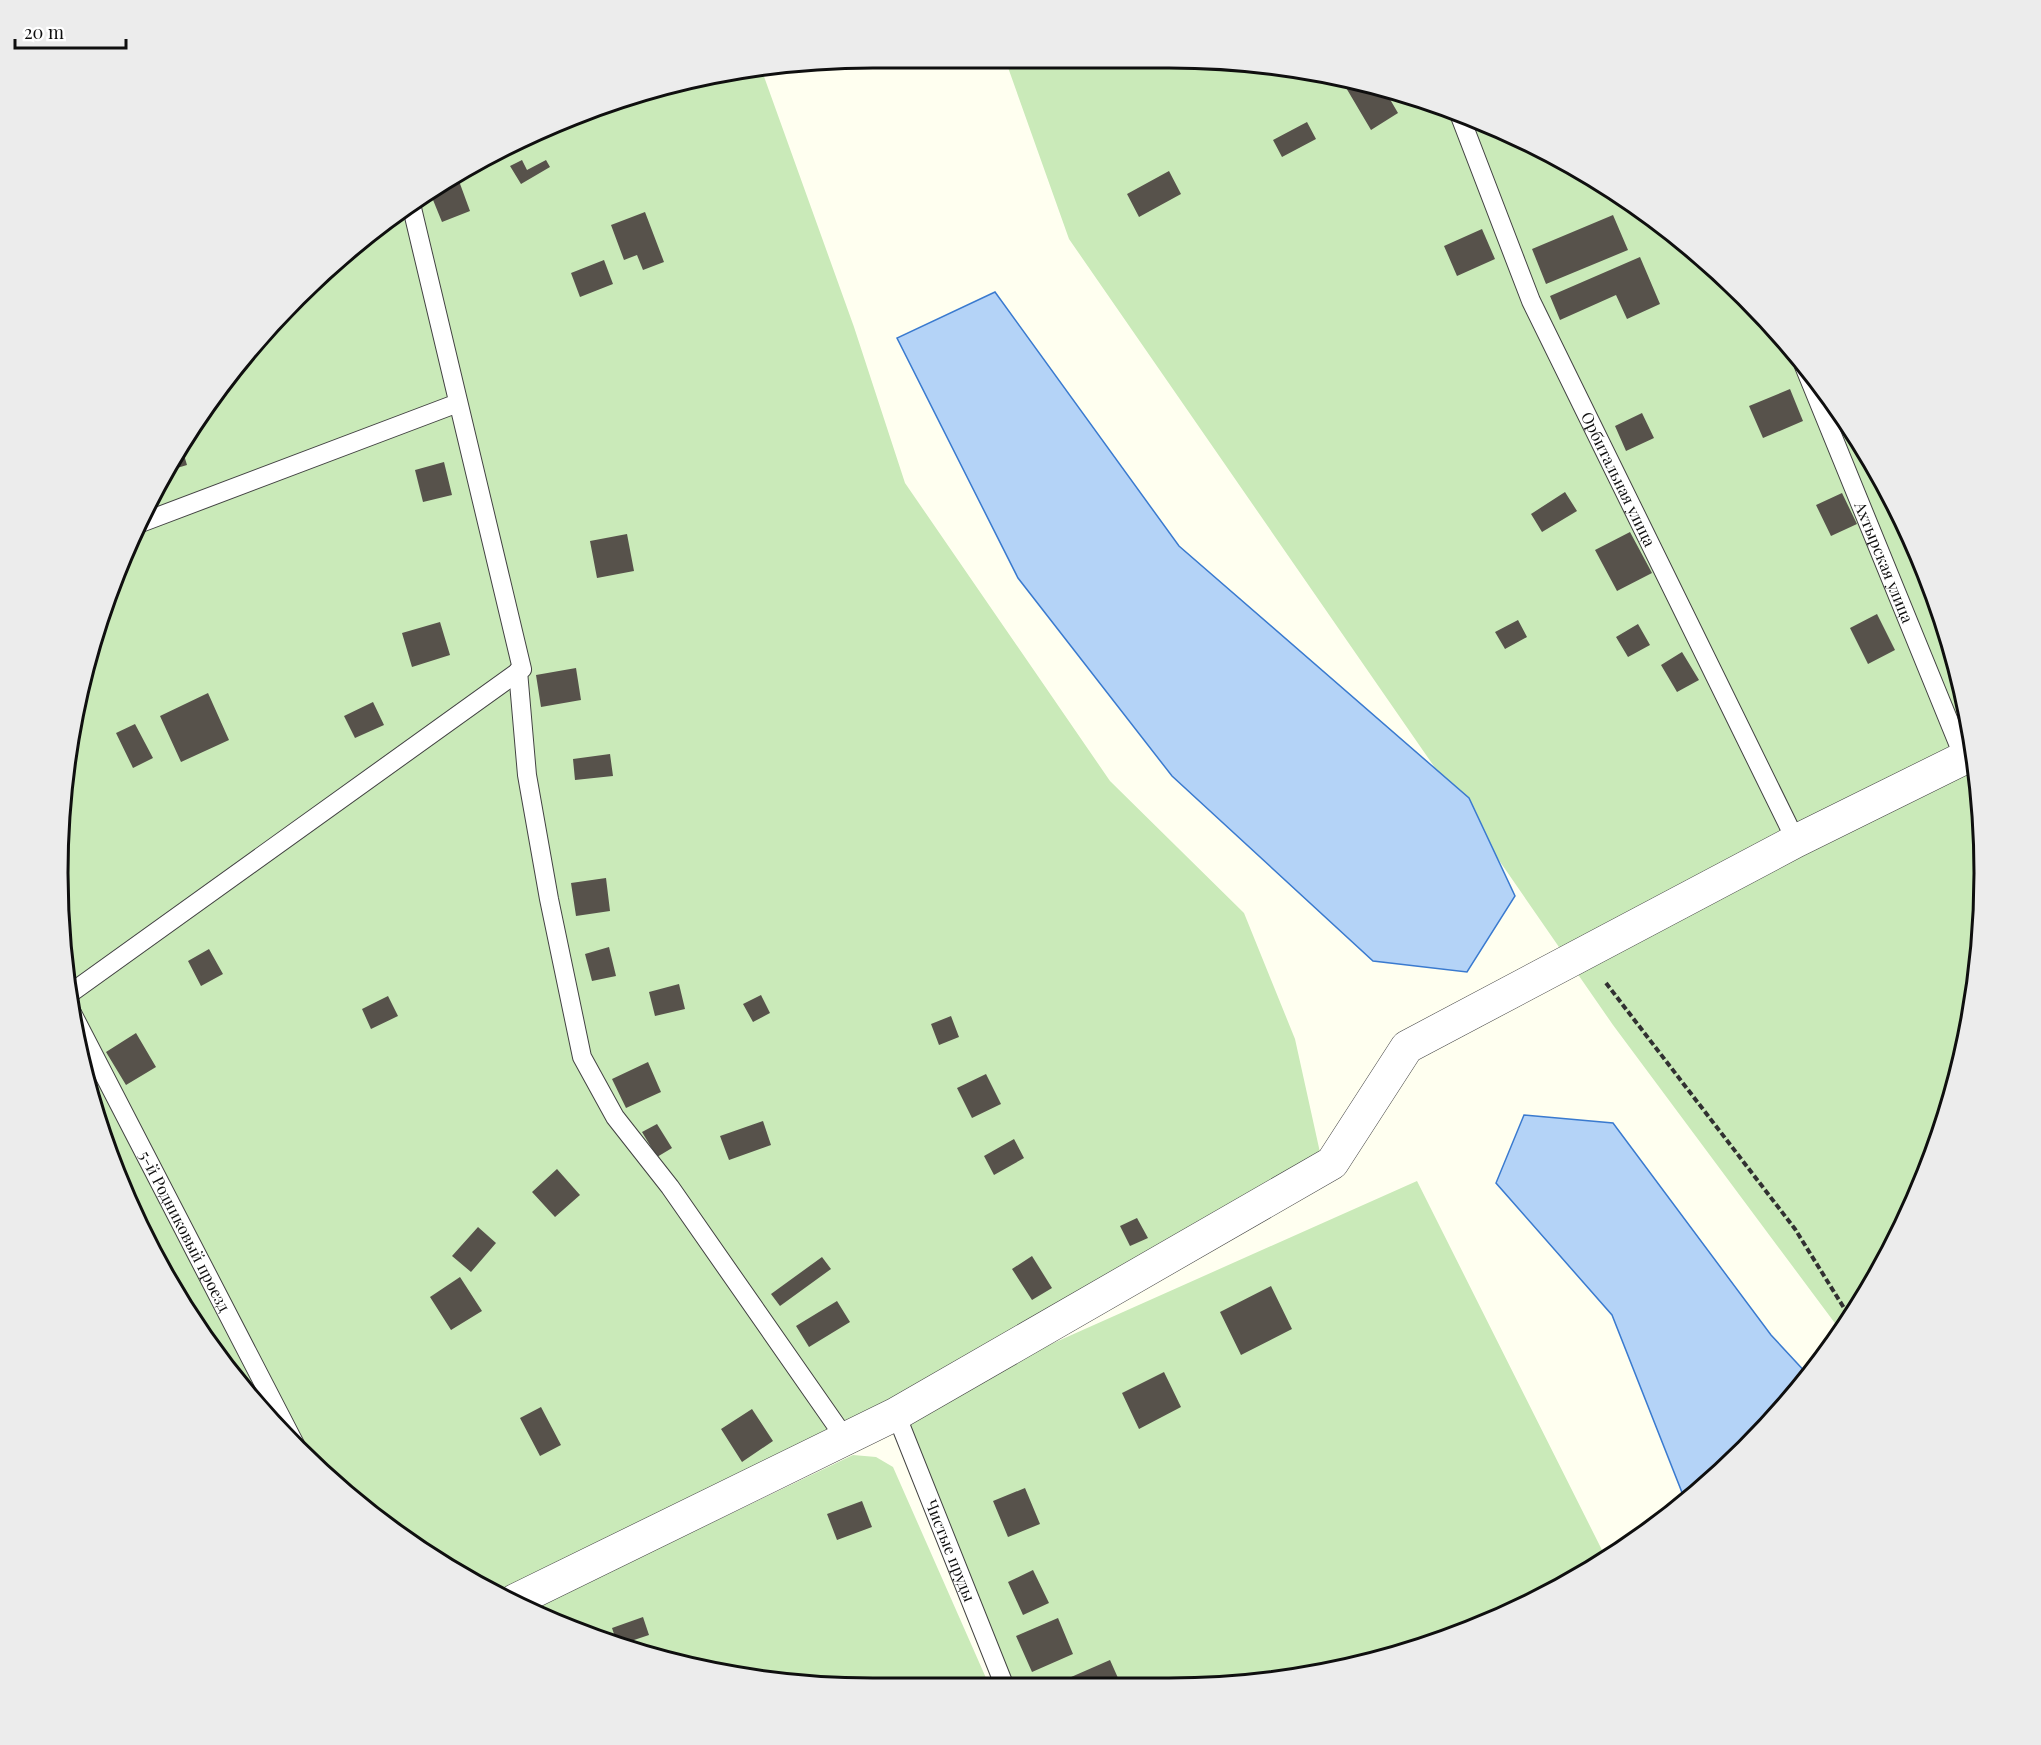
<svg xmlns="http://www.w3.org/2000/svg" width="2041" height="1745" font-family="'Playfair Display',serif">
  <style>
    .green { fill: #caeab9 }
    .water { fill: #b4d3f7; stroke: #3a7acf; stroke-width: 1.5 }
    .building { fill: #57524b }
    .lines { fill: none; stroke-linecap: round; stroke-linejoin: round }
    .service-casing { stroke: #424242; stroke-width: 20 }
    .minor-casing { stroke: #424242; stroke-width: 34 }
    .path { stroke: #313131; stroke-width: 4; stroke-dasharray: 6 3; stroke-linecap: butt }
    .service { stroke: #fff; stroke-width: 18 }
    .minor { stroke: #fff; stroke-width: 33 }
    .labels { text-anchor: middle; stroke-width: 6; stroke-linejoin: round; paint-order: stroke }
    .street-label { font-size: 16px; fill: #0f0f0f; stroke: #fff }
    .rim { fill: none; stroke: #0f0f0f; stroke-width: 3 }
  </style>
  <rect width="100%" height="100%" fill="#fffff0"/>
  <path class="green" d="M1005 59 1275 64 1430 100 1529 141 1665 226 1781 335 1875 464 1941 610 1977 766 1982 925 1956 1083 1900 1233 1840 1330 1613 1025 1069 239Z
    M762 71 854 327 905 483 1110 781 1244 913 1295 1039 1321 1157 879 1407 505 1596 420 1551 296 1449 194 1325 100 1135 64 979V766L119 561 195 419 335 259 512 141 662 85Z
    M1417 1181 1606 1558 1577 1579 1431 1645 1222 1686 1013 1687 903 1410Z
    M853 1455 876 1457 893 1467 990 1687 872 1688 713 1672 561 1626 530 1610Z"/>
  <path class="water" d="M995 292 1179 546 1469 798 1515 896 1467 972 1373 961 1172 776 1018 578 897 338Z
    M1524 1115 1613 1123 1771 1335 1809 1376 1706 1485 1685 1500 1612 1315 1496 1183Z"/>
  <path class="building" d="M1351 82 1384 89 1398 113 1371 130 1345 86Z
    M1307 122 1316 139 1282 157 1273 140Z
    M522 160 527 170 546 160 550 167 521 184 510 166Z
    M1169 171 1181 194 1139 217 1127 194Z
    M459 181 470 211 442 222 431 195 443 187Z
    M645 212 664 262 643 270 637 255 624 260 611 225Z
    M1613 215 1628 250 1546 284 1532 249Z
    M1482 229 1495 259 1457 276 1444 246Z
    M1640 257 1660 304 1627 319 1616 295 1560 320 1550 296Z
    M604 260 613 284 580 297 571 273Z
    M1790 389 1803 421 1763 438 1749 406Z
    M1642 413 1654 438 1626 451 1615 426Z
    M181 445 187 465 167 471Z
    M444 462 452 495 423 502 415 470Z
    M1565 492 1577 511 1542 532 1531 514Z
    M1842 493 1857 524 1831 536 1816 505Z
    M1630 532 1652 573 1617 591 1595 550Z
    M627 534 634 571 597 578 590 541Z
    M1877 614 1895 650 1868 664 1850 628Z
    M1518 620 1527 637 1505 649 1495 632Z
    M440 622 450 655 412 667 402 633Z
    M1638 624 1650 645 1628 657 1616 637Z
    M1682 652 1699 680 1677 692 1661 665Z
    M576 668 581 700 541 707 536 675Z
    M208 693 229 740 181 762 160 716Z
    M373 702 384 725 355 738 344 716Z
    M135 724 153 758 133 768 116 733Z
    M610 754 613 776 575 780 573 759Z
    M606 878 610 911 576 916 571 883Z
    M609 947 616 976 592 981 585 954Z
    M209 949 223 974 201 986 188 961Z
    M679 984 685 1009 655 1016 649 992Z
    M761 995 770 1013 753 1022 743 1004Z
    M388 996 398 1016 371 1029 362 1009Z
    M951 1016 959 1037 939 1045 931 1024Z
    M136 1033 156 1067 126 1085 106 1052Z
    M648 1062 661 1092 626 1108 612 1079Z
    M986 1074 1001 1104 972 1118 957 1088Z
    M763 1121 771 1145 729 1160 720 1136Z
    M657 1124 672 1148 657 1157 642 1132Z
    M1014 1139 1024 1158 994 1175 984 1156Z
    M557 1169 580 1195 555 1217 532 1192Z
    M1137 1218 1148 1238 1130 1246 1120 1226Z
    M478 1227 496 1243 471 1272 452 1256Z
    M1032 1256 1052 1288 1032 1300 1012 1269Z
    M822 1257 831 1269 780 1306 771 1294Z
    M460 1277 482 1311 451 1330 430 1297Z
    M1271 1286 1292 1329 1241 1355 1220 1312Z
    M837 1301 850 1322 809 1347 796 1326Z
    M1164 1372 1181 1407 1139 1429 1122 1393Z
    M541 1407 561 1445 540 1456 520 1418Z
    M752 1409 773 1441 742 1462 721 1429Z
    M1025 1488 1040 1524 1008 1537 993 1501Z
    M862 1501 872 1527 837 1540 827 1514Z
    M1033 1570 1049 1603 1023 1615 1008 1582Z
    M643 1617 649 1635 622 1644 617 1643 612 1628Z
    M1058 1618 1073 1654 1032 1672 1016 1636Z
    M1110 1660 1122 1687H1065L1062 1681Z"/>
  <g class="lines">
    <g class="service-casing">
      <g id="service">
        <path id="s1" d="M1458 111 1531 301 1796 841"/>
        <path id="s2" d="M1804 366 1964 758"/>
        <path d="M138 524 458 403"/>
        <path d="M518 671 527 775 549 899 582 1057 615 1117 670 1187 845 1438"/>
        <path d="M68 995 522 669 412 208"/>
        <path id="s3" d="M71 1011 299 1452"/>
        <path id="s4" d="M896 1414 1005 1687"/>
      </g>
    </g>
    <g class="minor-casing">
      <path id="minor" d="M514 1601 896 1414 1332 1163 1407 1047 1796 841 1974 753"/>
    </g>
    <path class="path" d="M1606 983 1795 1229 1849 1316"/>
    <use href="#service" class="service"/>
    <use href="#minor" class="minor"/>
  </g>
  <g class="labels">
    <g class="street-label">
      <text dy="6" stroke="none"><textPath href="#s1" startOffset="402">Орбитальная улица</textPath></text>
      <text dy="6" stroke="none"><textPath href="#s2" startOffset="212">Ахтырская улица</textPath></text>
      <text dy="6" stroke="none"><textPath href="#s3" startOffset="248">5-й Родниковый проезд</textPath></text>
      <text dy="6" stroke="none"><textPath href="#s4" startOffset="147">Чистые пруды</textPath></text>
    </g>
  </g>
  <path d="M0 0H2041V1745H0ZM873 68H1169A805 805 0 0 1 1974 873V873A805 805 0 0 1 1169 1678H873A805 805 0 0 1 68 873V873A805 805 0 0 1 873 68Z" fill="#ececec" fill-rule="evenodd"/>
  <path class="rim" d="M873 68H1169A805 805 0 0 1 1974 873V873A805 805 0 0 1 1169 1678H873A805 805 0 0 1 68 873V873A805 805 0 0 1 873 68Z"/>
  <path d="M15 39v9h111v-9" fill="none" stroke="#0f0f0f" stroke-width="3"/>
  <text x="24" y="39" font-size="18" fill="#0f0f0f" stroke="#ffffff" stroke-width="4.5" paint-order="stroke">20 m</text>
</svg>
